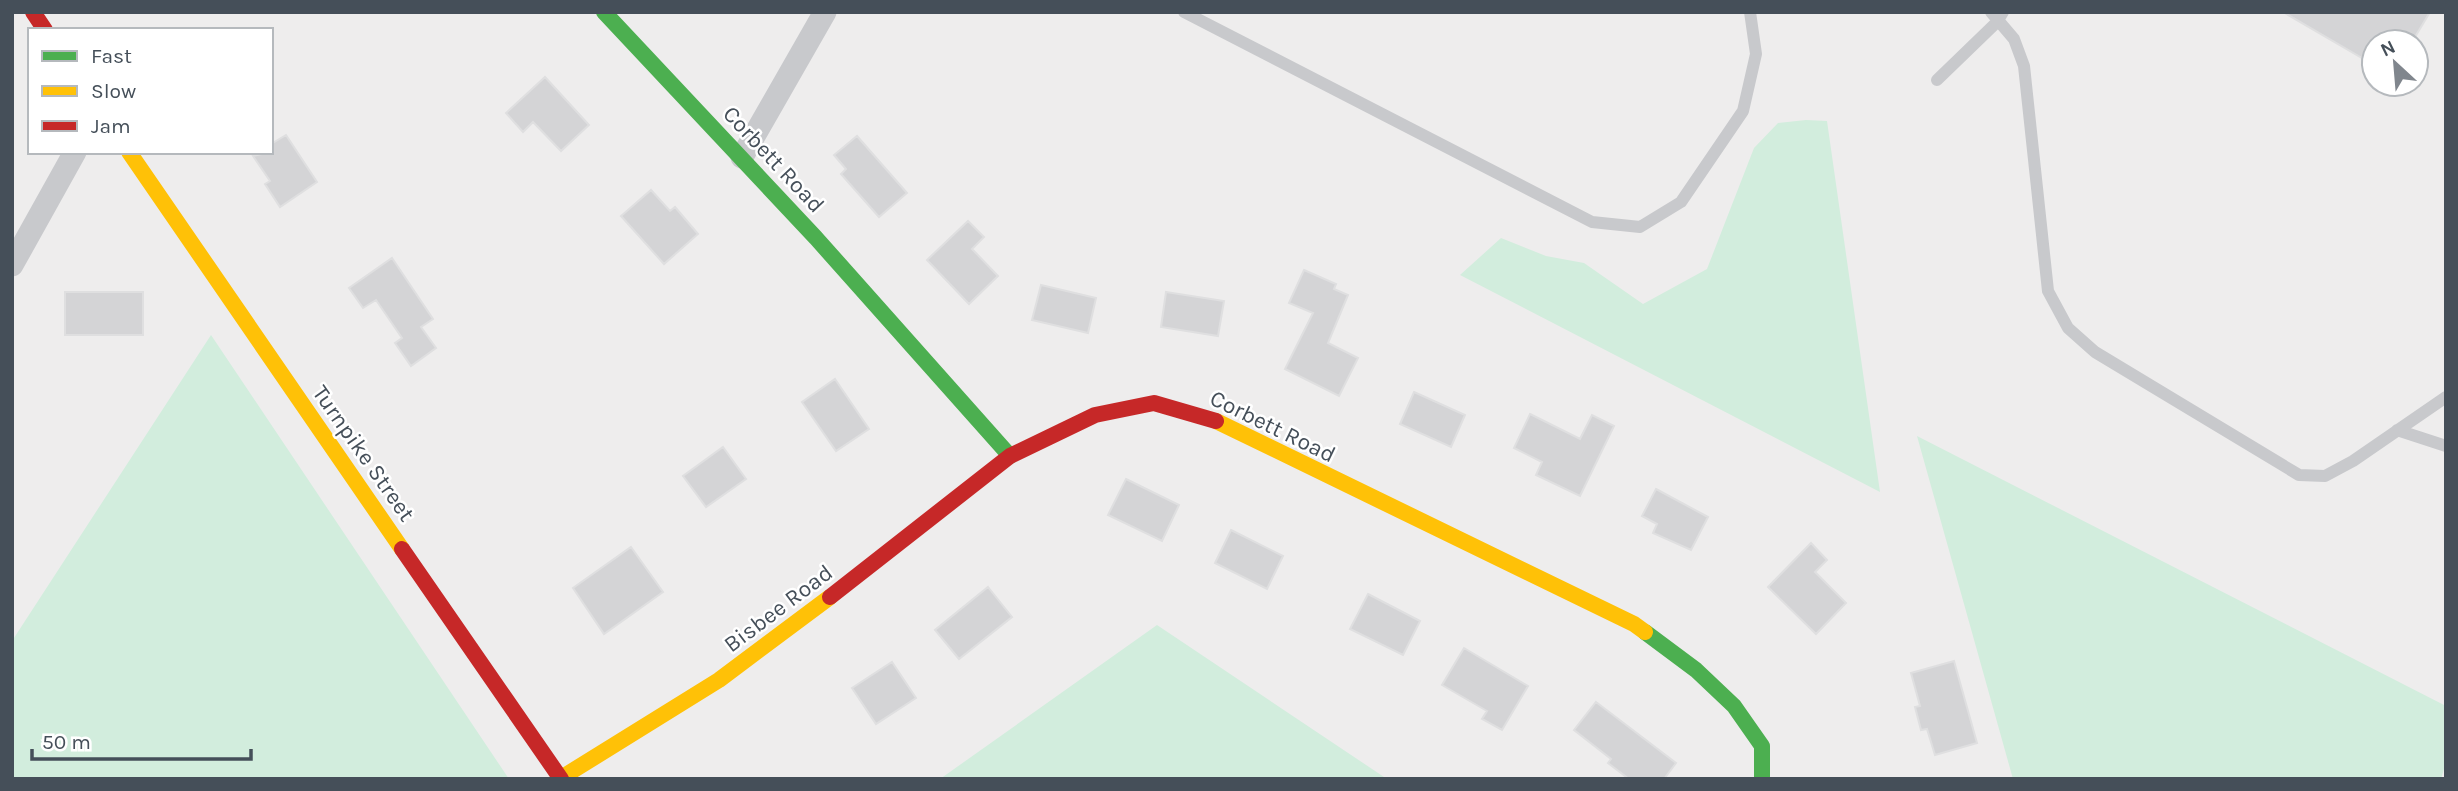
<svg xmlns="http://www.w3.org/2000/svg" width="2458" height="791" font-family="Karla,sans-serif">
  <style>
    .green { fill: #d2eddd }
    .building { fill: #d4d4d6; stroke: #dfdfe0; stroke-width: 2 }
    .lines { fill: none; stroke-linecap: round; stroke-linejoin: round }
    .lane { stroke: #c8c9cc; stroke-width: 12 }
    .street { stroke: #c8c9cc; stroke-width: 23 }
    .fast { stroke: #4caf50; stroke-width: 16 }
    .slow { stroke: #ffc107; stroke-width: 16 }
    .jam { stroke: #c62828; stroke-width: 16 }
    .labels { text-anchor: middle; stroke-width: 5; stroke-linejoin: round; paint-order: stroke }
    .street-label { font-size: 23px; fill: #454f59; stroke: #fff }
  </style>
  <rect width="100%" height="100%" fill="#eeeded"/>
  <path class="green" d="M1806 120 1827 121 1880 492 1460 275 1501 238 1546 256 1584 263 1643 304 1707 269 1754 148 1778 123Z
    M211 335 509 779H12V641Z
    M1917 436 2446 706V762L2441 779H2013Z
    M1157 625 1387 779H940Z"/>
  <path class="building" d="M2283 12H2430L2412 42H2374V65Z
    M545 77 589 125 561 151 533 122 523 132 506 113Z
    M286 135 317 182 280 207 265 184 270 181 253 156 271 152V144Z
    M857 136 907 193 879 217 841 174 846 169 834 155Z
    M651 190 670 211 675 207 698 234 664 264 621 216Z
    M968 221 984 237 972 249 998 276 969 304 927 260Z
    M392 258 433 319 421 327 436 348 411 366 395 343 402 338 376 300 363 308 349 288Z
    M1304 270 1336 284 1334 289 1348 295 1328 343 1358 358 1339 396 1285 369 1313 313 1289 303Z
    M1041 285 1096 298 1088 333 1032 320Z
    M65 292H143V335H65Z
    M1166 292 1224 301 1218 336 1161 327Z
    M835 379 869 429 836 451 802 402Z
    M1414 392 1465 415 1451 447 1400 424Z
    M1530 414 1580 439 1592 415 1614 426 1580 496 1536 475 1542 462 1514 448Z
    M723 447 746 479 706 507 683 476Z
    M1126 479 1179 505 1162 541 1108 515Z
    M1656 489 1708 517 1691 550 1653 533 1657 524 1642 516Z
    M1231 530 1283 556 1267 589 1215 563Z
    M1811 543 1827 560 1815 572 1846 603 1816 634 1768 587Z
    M631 547 663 592 604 634 573 588Z
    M988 587 1012 617 959 659 935 630Z
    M1368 594 1420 621 1403 655 1350 629Z
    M1464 648 1528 686 1502 730 1482 719 1487 711 1442 685Z
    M1954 661 1977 743 1935 755 1927 729 1921 730 1915 707 1920 706 1911 673Z
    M892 662 916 698 876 724 852 688Z
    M1596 702 1676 763 1664 779H1629L1608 763 1611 759 1574 730Z"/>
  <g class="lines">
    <path class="lane" d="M1184 12 1592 222 1640 227 1681 202 1743 111 1756 54 1750 12
      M1991 12 2014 39 2024 66 2048 291 2068 328 2095 352 2299 475 2325 476 2353 461 2446 397
      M1937 80 1997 22 2003 12
      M2397 430 2446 446"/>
    <path class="street" d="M742 157 825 12
      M12 265 75 152"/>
    <path class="fast" d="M604 12 816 238 1010 456
      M1645 632 1696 670 1734 706 1762 746V779"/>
    <path class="slow" d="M129 152 402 549
      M1216 421 1634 624 1645 632
      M561 778 719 680 830 597"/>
    <path class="jam" d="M33 12 45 30
      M402 549 561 779
      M830 597 1010 456 1095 415 1154 403 1216 421"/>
  </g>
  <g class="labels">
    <g class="street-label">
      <text transform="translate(774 159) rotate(47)" y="8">Corbett Road</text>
      <text transform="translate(1273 426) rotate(26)" y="8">Corbett Road</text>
      <text transform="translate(364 453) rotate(55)" y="8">Turnpike Street</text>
      <text transform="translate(778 608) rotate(-37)" y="8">Bisbee Road</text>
    </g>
  </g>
  <rect width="2458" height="791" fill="none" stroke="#454f59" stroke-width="28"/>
  <rect x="28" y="28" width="245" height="126" fill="#ffffff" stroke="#b5b9bd" stroke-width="2"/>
  <rect x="42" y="51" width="35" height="10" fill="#4caf50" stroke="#b5b9bd" stroke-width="2"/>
  <text x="91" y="63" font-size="21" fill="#454f59">Fast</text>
  <rect x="42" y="86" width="35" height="10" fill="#ffc107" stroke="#b5b9bd" stroke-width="2"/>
  <text x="91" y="98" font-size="21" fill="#454f59">Slow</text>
  <rect x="42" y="121" width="35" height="10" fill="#c62828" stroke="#b5b9bd" stroke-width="2"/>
  <text x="91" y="133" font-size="21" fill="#454f59">Jam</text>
  <g transform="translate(2395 63) rotate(334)"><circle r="33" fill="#ffffff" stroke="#b5b9bd" stroke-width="2"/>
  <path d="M0-5L12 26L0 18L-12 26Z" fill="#80868d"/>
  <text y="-10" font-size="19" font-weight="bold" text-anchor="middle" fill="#454f59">N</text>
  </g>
  <path d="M32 749v10h219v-10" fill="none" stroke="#454f59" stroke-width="3.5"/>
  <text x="42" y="749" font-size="21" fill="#454f59" stroke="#ffffff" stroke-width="5" paint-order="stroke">50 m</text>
</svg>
